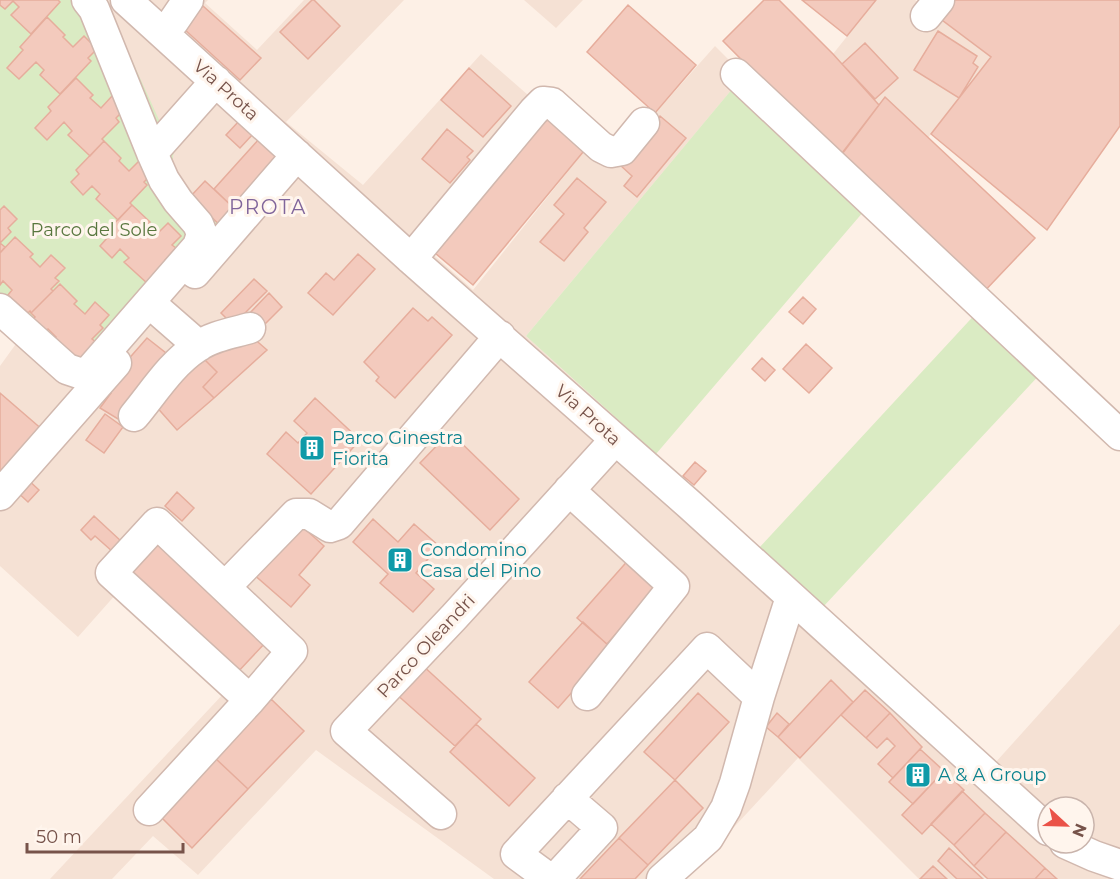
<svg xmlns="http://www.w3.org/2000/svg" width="1120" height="879" font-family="Montserrat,sans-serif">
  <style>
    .residential { fill: #f5e1d4; fill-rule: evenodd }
    .green { fill: #daebc3 }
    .building { fill: #f3cabd; stroke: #e6ad9c; stroke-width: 1.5 }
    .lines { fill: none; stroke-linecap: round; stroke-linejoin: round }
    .minor-casing { stroke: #d1b8ae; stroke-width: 33 }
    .minor { stroke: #fff; stroke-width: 30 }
    .labels { text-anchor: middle; stroke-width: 6; stroke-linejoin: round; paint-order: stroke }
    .street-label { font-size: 18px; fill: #77534a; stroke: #fff5ed }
    .park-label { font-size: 18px; fill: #58773e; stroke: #fff5ed }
    .culture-label { font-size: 18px; fill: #0d838f; stroke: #fff5ed; text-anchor: start }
    .neighbourhood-label { font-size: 20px; letter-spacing: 1.5px; fill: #80659b; stroke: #fff5ed }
  </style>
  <rect width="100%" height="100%" fill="#fdf0e6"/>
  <path class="residential" d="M0 0H208L205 3 257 50 304 0H404L286 122 363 185 481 54 536 102 427 249 473 290 598 134 612 146 652 117 715 46 744 75 526 336 995 763 1120 624V879H919L798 758 686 879H494L316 750 198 875 153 836 112 879H50L225 692 117 593 78 637 0 566V366L18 341ZM1048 807H1084V843H1048Z
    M524 0H583L556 28Z
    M876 0H915L991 57 928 138 885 97 879 105 833 54Z"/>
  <path class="green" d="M0 0H102L106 3 160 122 178 138 173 156V177L190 197 223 228 89 380 0 323Z
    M738 82 870 204 656 454 526 336Z
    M980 309 1044 370 823 607 759 548Z"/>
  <path class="building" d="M0 0H58L60 2 31 34 11 15 19 7 13 1 5 9 0 5Z
    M312 0H314L340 26 308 59 280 32Z
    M764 0H779L833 54 879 105 839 158 723 41Z
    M802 0H876L847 36Z
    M950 0H1120V126L1047 230 931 134 991 57 938 17Z
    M628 5 696 65 655 113 587 52Z
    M203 6 261 58 240 80 183 28Z
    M47 17 65 35 63 37 73 47 84 36 97 49 88 58 91 61 60 94 40 75 44 70 36 62 19 79 7 68 23 50 20 47Z
    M938 31 977 56 973 63 978 67 959 98 914 70Z
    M865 43 898 78 875 99 842 64Z
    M469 68 511 106 483 137 441 100Z
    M76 78 93 95 90 98 101 108 112 96 125 109 116 118 119 122 102 139 104 141 90 156 68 135 72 131 64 122 47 140 35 128 51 111 48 107Z
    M885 97 1035 238 979 297 836 161Z
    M544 109 588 146 473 285 429 248Z
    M660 116 686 138 637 197 624 186 632 176 620 165Z
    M239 121 253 134 240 148 226 135Z
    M447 129 473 151 467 157 470 160 450 183 422 159Z
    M259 139 284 161 238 212 214 189Z
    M104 141 121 158 119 161 129 171 140 160 153 173 144 182 147 185 130 203 132 205 118 220 96 199 100 194 92 186 83 195 71 182 79 174 76 170Z
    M577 178 606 202 584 228 588 232 564 261 540 242 564 214 554 205Z
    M205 181 238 212 223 228 190 197Z
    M132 205 150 222 147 225 157 234 168 223 181 236 172 245 176 248 165 260 168 263 148 284 124 262 129 258 120 249 112 258 100 246 108 237 104 234Z
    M4 206 17 219 8 228 11 232 0 243 5 247 0 253V210Z
    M15 237 33 254 30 257 40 267 51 255 65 268 55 278 59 281 51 289 53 291 31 313 30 311 28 313 8 295 12 290 3 281 0 285V253Z
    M358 254 375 269 333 315 308 293 326 273 334 280Z
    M254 279 267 291 233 325 221 313Z
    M60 284 77 301 74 304 85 314 95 302 109 315 100 325 103 328 92 339 96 342 75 364 52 341 56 337 48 329 39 337 27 325 35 317 31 313Z
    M269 293 282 307 259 330 246 317Z
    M803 297 816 309 803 324 789 312Z
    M413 308 428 321 432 317 452 335 395 398 376 381 379 377 364 362Z
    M251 336 267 350 214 398 203 387 217 372 202 357Z
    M147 338 171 357 123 422 100 408 111 393 104 387Z
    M806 344 832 368 809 393 783 369Z
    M202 357 217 372 203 387 214 398 177 430 154 404Z
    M762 358 775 370 765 381 752 369Z
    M0 393 44 431 0 482Z
    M315 398 360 440 311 494 267 454 286 432 298 443 307 433 294 421Z
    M105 414 123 427 104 453 86 440Z
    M450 432 519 499 490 530 420 463Z
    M695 462 706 471 694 485 683 476Z
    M25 477 39 490 28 502 14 489Z
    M177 492 194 508 182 521 165 506Z
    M94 516 122 542 113 552 95 536 91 540 81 530Z
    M373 519 398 542 414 524 439 546 416 573 434 589 413 612 380 583 388 574 353 542Z
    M297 522 324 546 299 575 310 585 291 607 252 573Z
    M160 542 265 643 236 674 130 573Z
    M631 557 660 583 607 644 577 618Z
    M583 622 611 648 558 708 529 682Z
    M421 664 481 719 455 746 395 693Z
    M831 680 853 702 800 758 778 737Z
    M865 690 890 713 866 738 841 715Z
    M698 693 729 722 675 780 644 752Z
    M271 699 304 731 248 789 215 758Z
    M777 713 789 724 778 737 766 727Z
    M890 713 922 747 893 778 878 764 895 746 887 738 877 748 866 738Z
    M476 724 535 778 509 806 450 752Z
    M920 749 944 771 913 804 889 782Z
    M215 758 248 789 192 848 160 816Z
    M944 771 964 790 922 834 902 815Z
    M675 780 703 808 648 865 619 838Z
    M962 791 985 813 954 845 931 824Z
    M985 813 1006 832 974 866 954 845Z
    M1006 832 1045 868 1035 879H988L974 866Z
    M619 838 648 865 635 879H580Z
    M949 848 983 879H957L938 861Z
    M933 866 947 879H920Z
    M1045 868 1057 879H1035Z"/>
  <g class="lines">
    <g class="minor-casing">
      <path id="minor" d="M126 0 411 259 690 505 1048 830
        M926 16 939 0
        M163 33 173 22 188 0
        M736 74 1120 435
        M152 153 216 81
        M411 259 534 111 543 102 552 103 601 147 611 152 622 150 644 123
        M195 273 297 155
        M0 309 67 369 82 374 91 369 198 246 202 234 198 224 178 201 164 180 152 153 94 9 87 0
        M160 312 199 346
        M134 416C154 392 171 364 197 347 212 336 233 333 250 328
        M569 490 674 586 587 695
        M0 495 116 363
        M225 587 296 514H309L330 527 339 524 500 336
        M149 810 250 700 292 651 157 523 111 573 250 700
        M441 814 346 731 454 617 615 440
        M1065 843 1094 856 1120 865
        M550 879 516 854 707 648 759 697
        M555 879 602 828 567 798
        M662 879 708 838 726 808 735 783 759 697 791 597"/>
    </g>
    <use href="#minor" class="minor"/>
  </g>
  <defs>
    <g id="building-square" transform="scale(1.35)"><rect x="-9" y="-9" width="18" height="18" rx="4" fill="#0f9aa8" stroke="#fff5ed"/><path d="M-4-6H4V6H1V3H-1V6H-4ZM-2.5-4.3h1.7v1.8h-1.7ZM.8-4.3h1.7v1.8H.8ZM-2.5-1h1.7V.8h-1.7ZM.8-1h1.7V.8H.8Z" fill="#fff"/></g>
  </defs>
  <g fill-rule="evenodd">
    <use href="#building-square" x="312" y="448"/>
    <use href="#building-square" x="400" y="560"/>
    <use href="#building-square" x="918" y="775"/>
  </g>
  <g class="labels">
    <g class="street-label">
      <text transform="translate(226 90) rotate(42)" y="6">Via Prota</text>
      <text transform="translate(588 415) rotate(42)" y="6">Via Prota</text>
      <text transform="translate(426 646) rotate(-47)" y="6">Parco Oleandri</text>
    </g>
    <g class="park-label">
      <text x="94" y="236">Parco del Sole</text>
    </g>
    <g class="culture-label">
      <text x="332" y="444">Parco Ginestra<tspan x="332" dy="21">Fiorita</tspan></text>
      <text x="420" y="556">Condomino<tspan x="420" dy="21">Casa del Pino</tspan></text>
      <text x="938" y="781">A &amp; A Group</text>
    </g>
    <g class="neighbourhood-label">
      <text x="268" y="214">PROTA</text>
    </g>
  </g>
  <g transform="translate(1066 825) rotate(112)"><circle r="28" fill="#fff5ed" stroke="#c9b4ac" stroke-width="1.5"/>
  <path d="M0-4.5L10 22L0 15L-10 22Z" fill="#ea5248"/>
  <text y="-9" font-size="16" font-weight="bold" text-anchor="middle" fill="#77534a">N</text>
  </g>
  <path d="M27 843v9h156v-9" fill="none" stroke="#77534a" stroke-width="3"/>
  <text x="36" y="843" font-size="18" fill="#77534a" stroke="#fff5ed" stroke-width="4.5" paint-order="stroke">50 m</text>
</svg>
